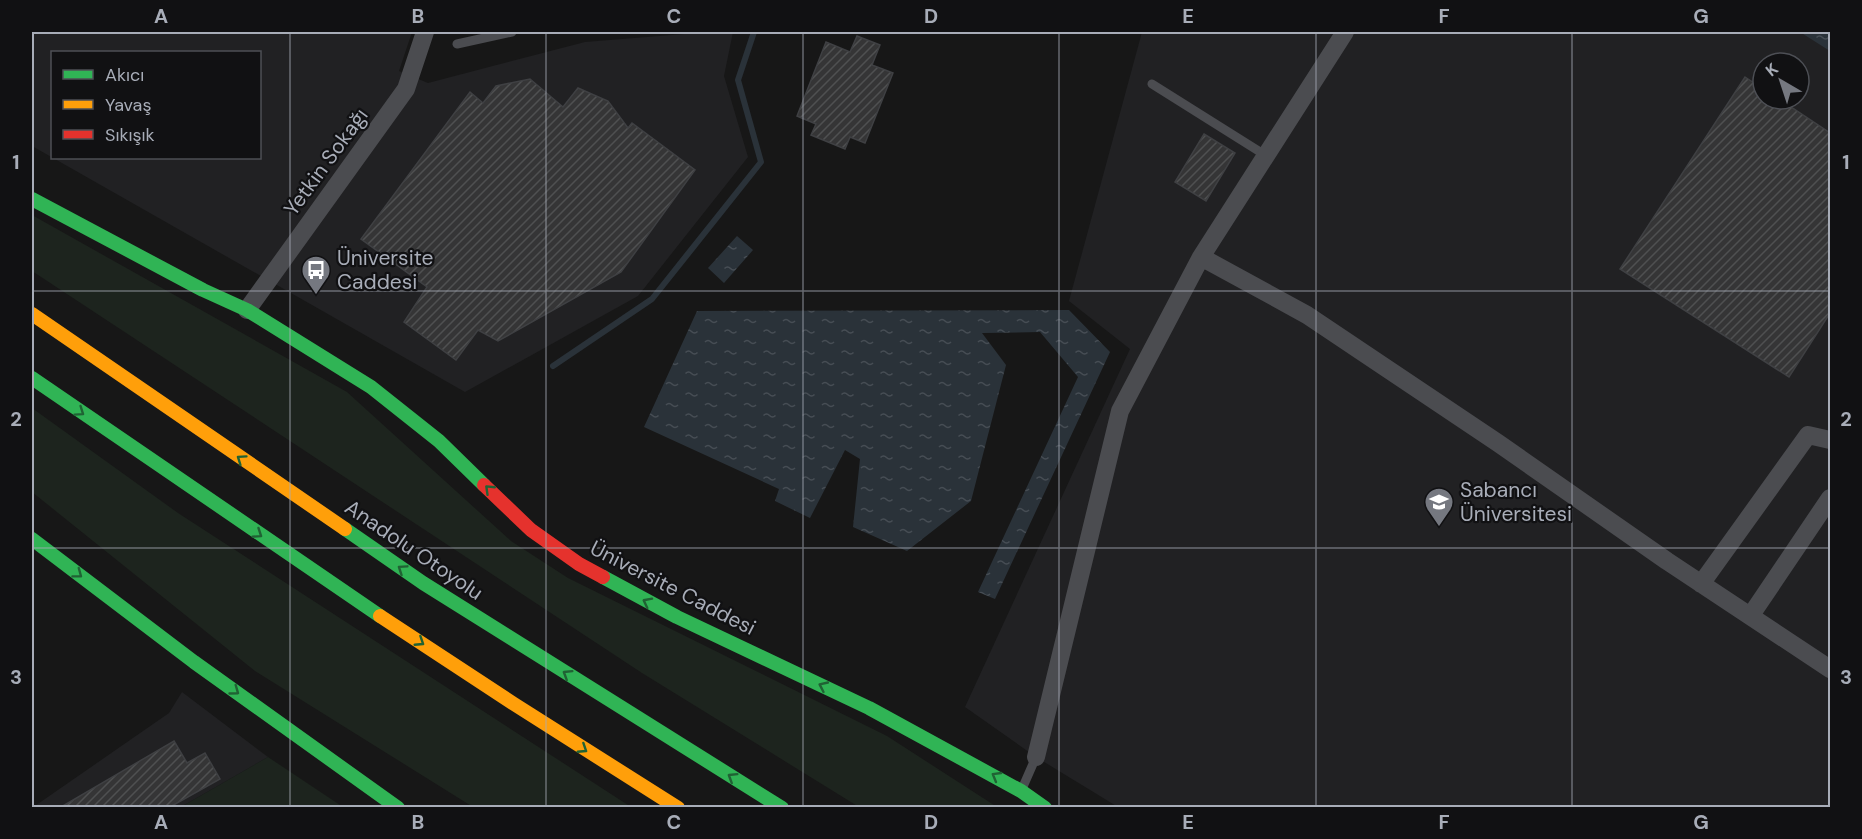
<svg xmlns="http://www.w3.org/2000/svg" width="1862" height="839" font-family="'DM Sans',sans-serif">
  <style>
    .built { fill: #212123; fill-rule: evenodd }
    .grass { fill: #1d241e }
    .water { fill: url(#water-ripples) }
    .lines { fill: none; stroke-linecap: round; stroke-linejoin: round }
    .stream { stroke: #2a3239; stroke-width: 6 }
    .building { fill: url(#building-hatch); stroke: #3f4043; stroke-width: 1.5 }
    .lane { stroke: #4b4c50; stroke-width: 9 }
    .street { stroke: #4b4c50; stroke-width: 18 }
    .fast { stroke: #30b455; stroke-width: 14 }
    .slow { stroke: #ff9f0a; stroke-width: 14 }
    .jam { stroke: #e5322d; stroke-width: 14 }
    .oneway { stroke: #206234 }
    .grid { fill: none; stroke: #a8adb8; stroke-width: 1.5; stroke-opacity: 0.55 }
    .labels { text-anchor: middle; stroke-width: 4.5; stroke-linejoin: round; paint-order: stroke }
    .street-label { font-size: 21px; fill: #a8adb8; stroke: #111113 }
    .poi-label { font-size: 21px; fill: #a8adb8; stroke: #111113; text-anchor: start }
    .neatline { fill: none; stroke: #a8adb8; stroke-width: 2 }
    .grid-label { font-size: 20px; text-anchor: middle; font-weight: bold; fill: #a8adb8 }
  </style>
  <defs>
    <pattern id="water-ripples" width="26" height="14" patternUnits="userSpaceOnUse" patternTransform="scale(1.5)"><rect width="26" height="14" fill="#2a3239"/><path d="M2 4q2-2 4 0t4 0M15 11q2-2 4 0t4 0" fill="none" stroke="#464d54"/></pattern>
    <pattern id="building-hatch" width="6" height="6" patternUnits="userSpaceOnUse" patternTransform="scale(1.5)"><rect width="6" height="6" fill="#353536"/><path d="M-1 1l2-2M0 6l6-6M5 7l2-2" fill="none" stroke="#4f5051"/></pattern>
  </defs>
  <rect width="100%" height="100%" fill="#171717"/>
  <path class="built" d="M32 32H412L399 71 428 83 585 42 709 32H733L724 76 748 157 638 296 465 392 32 146ZM52 52H260V158H52Z
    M1142 32H1830V807H1118L1036 757 965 707 1130 349 1069 301ZM1763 63H1799V99H1763Z
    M182 692 268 757 181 807 32 808 169 713Z"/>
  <path class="grass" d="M32 215 347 392 511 541 568 578 887 736 997 807H859L642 673 32 271Z
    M32 408 178 513 631 807H473L255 671 32 492Z
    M268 757 343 807H181Z"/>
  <path class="water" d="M1800 32H1830V51Z
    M737 236 753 250 724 283 708 268Z
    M1069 310 1110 352 995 599 978 592 1078 377 1040 332 982 333 1006 365 971 501 907 551 853 527 860 459 845 450 810 518 775 501 779 489 644 427 697 311Z"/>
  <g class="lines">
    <path class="stream" d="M553 366 652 299 761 162 738 80 754 32"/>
  </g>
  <path class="building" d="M857 36 880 45 872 65 893 73 865 143 850 137 845 149 811 135 816 124 797 116 826 42 850 52Z
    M1745 77 1763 89V99H1779L1830 133V313L1789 377 1620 269Z
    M530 79 563 107 578 88 608 101 628 128 632 123 695 170 621 272 498 341 478 330 456 360 404 322 427 287 361 239 470 92 483 103 496 86Z
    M1204 134 1235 153 1206 201 1175 182Z
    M174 741 187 763 205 753 220 779 170 807H61Z"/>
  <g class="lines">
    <path class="lane" d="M457 44 512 32
      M1152 84 1265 155
      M1022 789 1036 757"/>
    <path class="street" d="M1201 257 1345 32
      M247 310 406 89 425 32
      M1701 584 1808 435 1830 440
      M1751 615 1830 498
      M1036 757 1120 411 1201 257 1307 315 1498 443 1667 561 1830 669"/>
    <path class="fast" d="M32 199 203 290 247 310 371 387 439 441 484 485
      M32 378 380 616
      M345 529 423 583 782 808
      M32 539 194 662 398 808
      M603 577 677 617 869 708 1021 791 1045 808"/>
    <path class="slow" d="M32 314 345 529
      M380 616 514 704 678 808"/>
    <path class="jam" d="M484 485 531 530 579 564 603 577"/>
  </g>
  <defs><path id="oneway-chevron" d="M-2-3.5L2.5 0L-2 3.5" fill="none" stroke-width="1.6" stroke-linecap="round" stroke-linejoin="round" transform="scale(1.5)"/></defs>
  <g class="oneway">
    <use href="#oneway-chevron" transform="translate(80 412) rotate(35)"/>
    <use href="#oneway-chevron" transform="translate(241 459) rotate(-145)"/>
    <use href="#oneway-chevron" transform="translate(489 489) rotate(-136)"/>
    <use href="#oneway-chevron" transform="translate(258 534) rotate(34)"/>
    <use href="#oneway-chevron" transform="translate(402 569) rotate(-146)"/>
    <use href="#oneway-chevron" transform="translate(78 574) rotate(37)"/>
    <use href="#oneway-chevron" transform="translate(647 602) rotate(-153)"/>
    <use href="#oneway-chevron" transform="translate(420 642) rotate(33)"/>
    <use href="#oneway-chevron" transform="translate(567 674) rotate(-148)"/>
    <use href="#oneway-chevron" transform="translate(823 686) rotate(-155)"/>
    <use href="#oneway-chevron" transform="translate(235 691) rotate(36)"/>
    <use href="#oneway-chevron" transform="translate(583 749) rotate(33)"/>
    <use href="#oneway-chevron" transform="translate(996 776) rotate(-150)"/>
    <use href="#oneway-chevron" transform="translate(732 777) rotate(-148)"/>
  </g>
  <path class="grid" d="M290 32V808M546 32V808M803 32V808M1059 32V808M1316 32V808M1572 32V808M32 291H1830M32 548H1830"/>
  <defs>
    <g id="bus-pin" transform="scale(1.5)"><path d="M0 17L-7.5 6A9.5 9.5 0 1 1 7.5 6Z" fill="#757880" stroke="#111113"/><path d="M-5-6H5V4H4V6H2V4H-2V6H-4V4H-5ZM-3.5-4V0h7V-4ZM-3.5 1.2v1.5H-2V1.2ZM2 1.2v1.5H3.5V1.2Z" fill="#fff"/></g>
    <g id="university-pin" transform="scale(1.5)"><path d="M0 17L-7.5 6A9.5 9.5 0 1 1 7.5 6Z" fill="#757880" stroke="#111113"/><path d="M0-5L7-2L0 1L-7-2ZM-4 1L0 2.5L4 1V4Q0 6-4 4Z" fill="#fff"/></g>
  </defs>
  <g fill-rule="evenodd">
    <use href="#bus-pin" x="316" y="270"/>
    <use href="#university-pin" x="1439" y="502"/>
  </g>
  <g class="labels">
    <g class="street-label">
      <text transform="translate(326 162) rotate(-54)" y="7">Yetkin Sokağı</text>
      <text transform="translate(414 550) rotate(34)" y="7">Anadolu Otoyolu</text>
      <text transform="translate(673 588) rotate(27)" y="7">Üniversite Caddesi</text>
    </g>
    <g class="poi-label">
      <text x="337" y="265">Üniversite<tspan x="337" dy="24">Caddesi</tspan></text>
      <text x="1460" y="497">Sabancı<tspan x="1460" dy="24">Üniversitesi</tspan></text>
    </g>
  </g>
  <rect width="1862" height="839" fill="none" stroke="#111113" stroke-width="66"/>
  <rect x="51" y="51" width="210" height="108" fill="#111113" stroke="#4d4f55" stroke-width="1.5"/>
  <rect x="63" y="70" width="30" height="9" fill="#30b455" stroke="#4d4f55" stroke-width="1.5"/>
  <text x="105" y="81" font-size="18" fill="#a8adb8">Akıcı</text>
  <rect x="63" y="100" width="30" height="9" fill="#ff9f0a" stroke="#4d4f55" stroke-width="1.5"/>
  <text x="105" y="111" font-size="18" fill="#a8adb8">Yavaş</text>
  <rect x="63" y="130" width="30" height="9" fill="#e5322d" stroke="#4d4f55" stroke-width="1.5"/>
  <text x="105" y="141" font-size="18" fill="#a8adb8">Sıkışık</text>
  <g transform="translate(1781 81) rotate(321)"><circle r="28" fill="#111113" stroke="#4d4f55" stroke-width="1.5"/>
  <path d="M0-4.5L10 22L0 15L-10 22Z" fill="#757880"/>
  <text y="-9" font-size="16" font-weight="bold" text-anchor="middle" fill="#a8adb8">K</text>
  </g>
  <rect x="33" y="33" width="1796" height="773" class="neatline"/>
  <g class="grid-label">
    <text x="161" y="23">A</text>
    <text x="418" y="23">B</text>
    <text x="674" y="23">C</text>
    <text x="931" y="23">D</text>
    <text x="1188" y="23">E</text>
    <text x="1444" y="23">F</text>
    <text x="1701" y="23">G</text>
    <text x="16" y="169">1</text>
    <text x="1846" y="169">1</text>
    <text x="16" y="426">2</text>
    <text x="1846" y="426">2</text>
    <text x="16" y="684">3</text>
    <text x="1846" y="684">3</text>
    <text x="161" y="829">A</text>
    <text x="418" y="829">B</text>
    <text x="674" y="829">C</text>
    <text x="931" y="829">D</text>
    <text x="1188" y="829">E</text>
    <text x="1444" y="829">F</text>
    <text x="1701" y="829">G</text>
  </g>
</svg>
